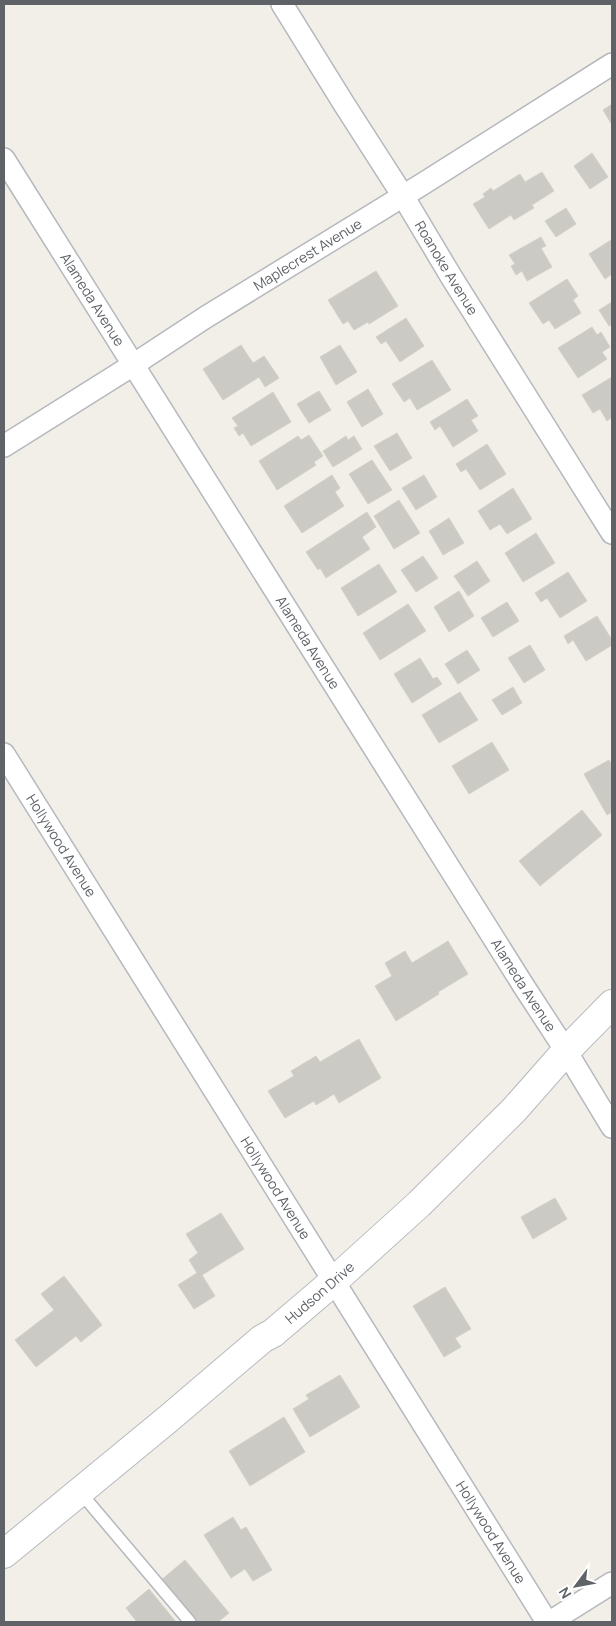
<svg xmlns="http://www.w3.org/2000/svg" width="616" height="1626" font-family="Manrope,sans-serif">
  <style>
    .building { fill: #cccac5; stroke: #d6d1c6 }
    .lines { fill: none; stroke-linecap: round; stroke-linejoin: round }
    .lane-casing { stroke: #b5b8bc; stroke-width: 14 }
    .street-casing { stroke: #b5b8bc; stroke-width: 24 }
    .secondary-casing { stroke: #b6babf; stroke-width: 30 }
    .lane { stroke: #fff; stroke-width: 11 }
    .street { stroke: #fff; stroke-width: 21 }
    .secondary { stroke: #fff; stroke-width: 28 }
    .labels { text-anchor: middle; stroke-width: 4.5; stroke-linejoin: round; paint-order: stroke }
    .street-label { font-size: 14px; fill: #5f6368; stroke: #fff }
  </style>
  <rect width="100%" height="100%" fill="#f1efe8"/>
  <path class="building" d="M612 104V125L603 110Z
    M592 153 608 177 590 189 574 166Z
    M542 172 554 191 532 205 534 208 514 220 511 215 489 229 473 204 485 197 483 194 491 188 493 191 520 174 525 182Z
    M566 208 576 224 556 237 545 221Z
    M541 237 546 246 541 248 552 267 527 281 522 271 516 275 511 266 515 264 509 255Z
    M611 240 612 242V274L605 279 589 254Z
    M376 271 398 306 369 324 368 322 354 330 348 321 343 324 328 300Z
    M567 279 578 296 573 300 581 313 555 329 549 320 543 324 529 303Z
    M612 302V324L609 326 599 310Z
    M406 318 424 346 400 362 386 341 381 344 376 337Z
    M592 327 597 335 601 332 610 347 602 352 607 359 578 378 558 348Z
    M241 345 253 363 264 356 279 378 265 387 259 377 223 400 203 369Z
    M340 345 357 372 336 385 320 357Z
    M432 360 451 390 417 410 410 398 404 402 392 384Z
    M612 377V417L607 421 600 409 593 413 582 395Z
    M368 389 383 414 362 427 347 402Z
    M319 391 331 410 309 423 297 404Z
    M273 392 291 422 251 446 243 433 239 436 234 428 238 426 232 418Z
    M467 399 478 416 471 420 478 431 453 447 440 426 435 430 430 422Z
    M397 433 412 458 390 471 374 446Z
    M309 435 323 456 314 462 316 465 277 490 259 461 298 436 301 440Z
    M346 436 348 440 354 436 362 449 333 467 323 451Z
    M487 444 506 474 480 490 466 469 461 472 456 464Z
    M372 460 392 490 368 504 349 474Z
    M332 475 340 488 335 492 344 506 302 533 284 506Z
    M424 475 437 497 416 510 402 488Z
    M513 488 532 519 507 534 500 524 490 530 478 511Z
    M399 500 420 533 394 549 374 516Z
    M367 512 376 527 362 537 370 549 326 578 320 568 318 570 306 552Z
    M449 518 464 543 443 555 429 531Z
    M536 533 555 563 523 582 505 553Z
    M423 556 438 578 416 592 401 570Z
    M477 561 490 581 468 596 454 576Z
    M379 564 397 592 358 616 341 588Z
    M568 572 587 601 560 618 547 598 541 602 535 593Z
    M459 591 474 616 449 632 434 607Z
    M507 602 519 621 493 637 481 618Z
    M408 604 426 631 380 660 363 633Z
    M597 616 612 640V645L586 661 573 640 568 644 564 636Z
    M530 645 545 670 524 683 508 658Z
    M467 650 480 670 458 684 445 664Z
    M420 658 433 679 437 677 442 684 412 703 394 674Z
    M513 687 522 703 502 715 492 700Z
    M460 692 478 720 439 743 422 715Z
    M492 742 509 770 469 794 452 766Z
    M609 760 612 765V812L607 815 584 774Z
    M582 810 602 835 540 886 519 861Z
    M448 941 468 974 438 992 439 994 396 1021 375 986 392 976 385 963 405 951 412 963Z
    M359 1039 381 1078 339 1103 334 1094 316 1105 314 1101 285 1118 268 1091 294 1076 291 1071 316 1056 320 1062Z
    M555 1198 567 1219 533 1239 521 1217Z
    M221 1213 244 1249 202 1275 215 1296 194 1309 178 1285 197 1273 189 1260 198 1253 186 1234Z
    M64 1276 102 1325 81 1342 76 1336 36 1367 15 1340 54 1310 41 1294Z
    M445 1287 471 1329 455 1338 461 1347 444 1357 413 1306Z
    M340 1375 360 1407 310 1437 293 1409 309 1399 306 1395Z
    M284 1417 305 1452 250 1486 229 1451Z
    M233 1517 241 1530 246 1527 272 1570 253 1581 245 1569 231 1578 204 1535Z
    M185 1560 229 1613 218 1622H194L160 1581Z
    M149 1589 176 1622H137L126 1608Z"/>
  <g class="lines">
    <g class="lane-casing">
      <path id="lane" d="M80 1492 190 1622"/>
    </g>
    <g class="street-casing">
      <g id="street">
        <path id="s1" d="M282 4 344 104 403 196 452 278 612 533"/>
        <path id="s2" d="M4 159 523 985 566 1051 612 1127"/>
        <path id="s3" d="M4 446 133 365 206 317 421 185 612 64"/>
        <path id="s4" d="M4 754 547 1622"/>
        <path d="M550 1622 612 1583"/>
      </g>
    </g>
    <g class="secondary-casing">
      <g id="secondary">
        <path id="s5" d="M4 1554 168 1419 262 1339 273 1333 334 1281 419 1204 514 1110 566 1051 612 1004"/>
      </g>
    </g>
    <use href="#lane" class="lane"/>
    <use href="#street" class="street"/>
    <use href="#secondary" class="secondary"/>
  </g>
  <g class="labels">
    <g class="street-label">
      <text dy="5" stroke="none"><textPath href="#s3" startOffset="359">Maplecrest Avenue</textPath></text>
      <text dy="5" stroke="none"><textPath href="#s1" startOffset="311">Roanoke Avenue</textPath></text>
      <text dy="5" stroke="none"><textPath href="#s2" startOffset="166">Alameda Avenue</textPath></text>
      <text dy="5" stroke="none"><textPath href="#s2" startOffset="571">Alameda Avenue</textPath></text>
      <text dy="5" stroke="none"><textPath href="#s4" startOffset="108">Hollywood Avenue</textPath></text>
      <text dy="5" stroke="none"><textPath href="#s2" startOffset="976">Alameda Avenue</textPath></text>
      <text dy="5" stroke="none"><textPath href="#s4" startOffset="512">Hollywood Avenue</textPath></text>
      <text dy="5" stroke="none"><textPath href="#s5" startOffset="410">Hudson Drive</textPath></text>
      <text dy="5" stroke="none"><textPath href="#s4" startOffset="918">Hollywood Avenue</textPath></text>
    </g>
  </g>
  <rect width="616" height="1626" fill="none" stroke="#5f6368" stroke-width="10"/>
  <g transform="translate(576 1586) rotate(238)" stroke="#ffffff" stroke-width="4" paint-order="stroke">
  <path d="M0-4L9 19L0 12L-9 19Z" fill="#5f6368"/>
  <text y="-8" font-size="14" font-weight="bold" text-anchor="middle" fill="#5f6368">N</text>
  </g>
</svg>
